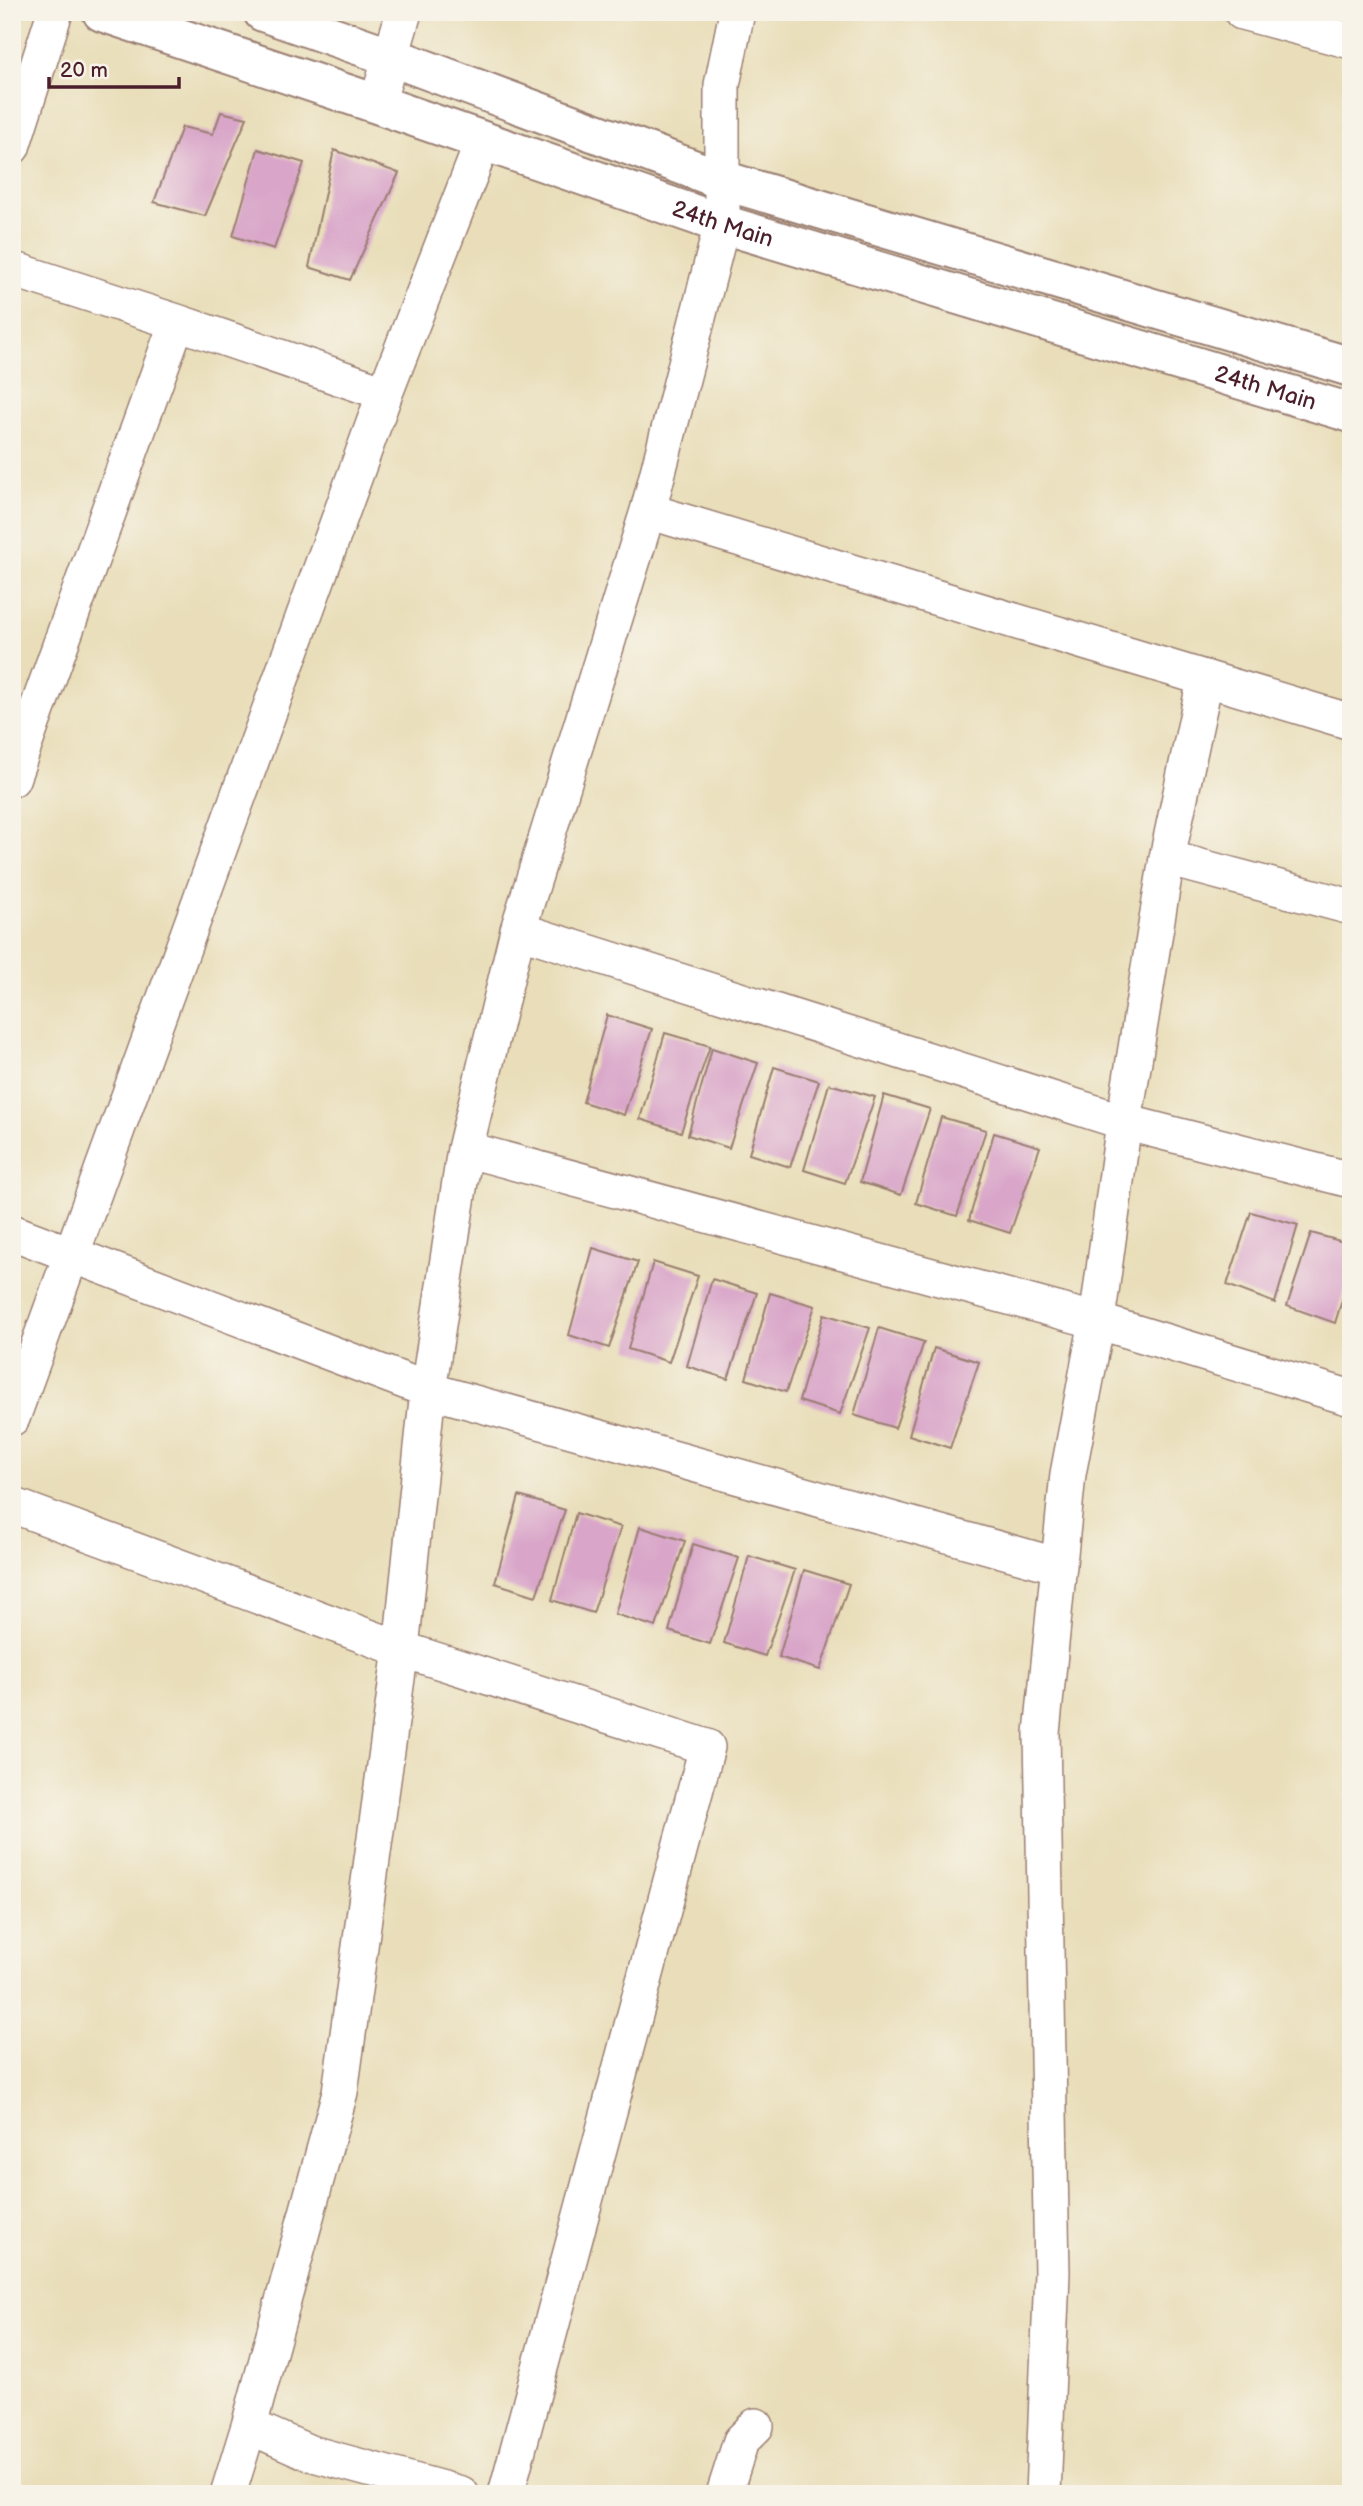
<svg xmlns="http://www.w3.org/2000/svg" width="1363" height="2506" font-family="'Balsamiq Sans',sans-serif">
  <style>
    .building { fill: #d9a6c9 }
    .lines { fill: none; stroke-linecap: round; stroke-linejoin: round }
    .minor-casing { stroke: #9a7e72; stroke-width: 38 }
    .tertiary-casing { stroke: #9a7e72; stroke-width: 42 }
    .minor { stroke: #fff; stroke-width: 35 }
    .tertiary { stroke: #fff; stroke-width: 38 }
    .labels { text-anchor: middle; stroke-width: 5; stroke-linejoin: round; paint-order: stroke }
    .street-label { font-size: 23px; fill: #4a1f2b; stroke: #f7f3e8 }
  </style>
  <rect width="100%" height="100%" fill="#f7f3e8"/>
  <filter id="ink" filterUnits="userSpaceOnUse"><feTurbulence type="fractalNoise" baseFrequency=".0143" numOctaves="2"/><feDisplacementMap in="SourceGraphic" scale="14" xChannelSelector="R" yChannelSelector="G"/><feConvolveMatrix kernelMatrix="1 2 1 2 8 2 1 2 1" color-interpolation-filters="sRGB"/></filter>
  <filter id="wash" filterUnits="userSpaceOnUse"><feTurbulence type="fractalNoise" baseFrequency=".00686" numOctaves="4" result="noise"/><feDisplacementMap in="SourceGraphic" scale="28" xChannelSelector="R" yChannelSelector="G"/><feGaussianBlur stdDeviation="1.57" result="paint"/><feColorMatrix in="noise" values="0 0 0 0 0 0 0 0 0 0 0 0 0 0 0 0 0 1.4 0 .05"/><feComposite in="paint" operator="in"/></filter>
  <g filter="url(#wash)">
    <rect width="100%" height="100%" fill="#e9deb9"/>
    <g id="blocks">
      <path class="building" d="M221 112 247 118 205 216 154 202 182 127 213 134Z
        M258 149 304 163 274 249 233 236Z
        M334 150 399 173 350 280 309 267Z
        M607 1015 652 1029 624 1115 583 1102Z
        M665 1033 710 1046 681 1132 640 1119Z
        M712 1048 758 1063 729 1148 688 1135Z
        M774 1067 819 1081 790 1167 749 1154Z
        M829 1084 875 1097 845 1183 804 1170Z
        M884 1095 930 1109 901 1195 860 1182Z
        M941 1117 986 1130 957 1216 916 1203Z
        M994 1133 1040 1147 1010 1233 969 1220Z
        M1251 1212 1298 1225 1275 1303 1227 1285Z
        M1311 1233 1351 1244V1271L1335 1323 1287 1306Z
        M593 1248 638 1262 609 1348 569 1335Z
        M653 1262 698 1276 669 1362 628 1349Z
        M712 1279 757 1293 728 1379 687 1366Z
        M770 1293 815 1306 786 1392 746 1379Z
        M824 1314 870 1328 840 1414 799 1401Z
        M879 1328 924 1342 895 1428 854 1415Z
        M934 1348 979 1362 950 1448 909 1435Z
        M519 1496 565 1510 536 1596 495 1583Z
        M576 1513 621 1527 593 1613 552 1600Z
        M640 1527 685 1541 656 1627 615 1614Z
        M693 1544 739 1558 710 1644 669 1631Z
        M749 1556 795 1570 765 1656 724 1643Z
        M804 1570 849 1584 820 1670 779 1657Z"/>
    </g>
  </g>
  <g filter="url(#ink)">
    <use href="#blocks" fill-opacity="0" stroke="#9a7e72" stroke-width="2"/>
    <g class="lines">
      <g class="minor-casing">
        <path id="minor" d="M1242 12 1351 41
          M377 104 404 12
          M12 147 55 12
          M12 269 177 322 385 393
          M648 511 1351 722
          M12 779 177 322
          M1167 858 1351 907
          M518 930 1124 1122 1351 1180
          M465 1149 1097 1321 1351 1398
          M12 1232 428 1390 1059 1566
          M12 1418 385 393 483 141
          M12 1505 401 1649 707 1747 506 2494
          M249 2426 310 2453 461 2494
          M228 2494 249 2426 340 2092 401 1649 428 1390 465 1149 518 930 648 511 722 224V85L737 12
          M724 2494 741 2441 756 2426
          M1043 2494 1052 2273 1042 1733 1068 1474 1097 1321 1124 1122 1167 858 1205 680"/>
      </g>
      <g class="tertiary-casing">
        <g id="tertiary">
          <path id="s1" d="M102 12 377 104 722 224 1351 413"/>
          <path d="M263 12 392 57 722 180 1351 367"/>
        </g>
      </g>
      <use href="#minor" class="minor"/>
      <use href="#tertiary" class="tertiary"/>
    </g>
  </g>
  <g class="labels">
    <g class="street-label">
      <text dy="8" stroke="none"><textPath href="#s1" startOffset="656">24th Main</textPath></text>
      <text dy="8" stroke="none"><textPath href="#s1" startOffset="1223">24th Main</textPath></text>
    </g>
  </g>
  <rect width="1363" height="2506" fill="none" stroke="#f7f3e8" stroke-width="42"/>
  <path d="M49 77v10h130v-10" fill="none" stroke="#4a1f2b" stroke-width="3.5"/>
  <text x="60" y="77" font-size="21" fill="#4a1f2b" stroke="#f7f3e8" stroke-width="5" paint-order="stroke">20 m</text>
</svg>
